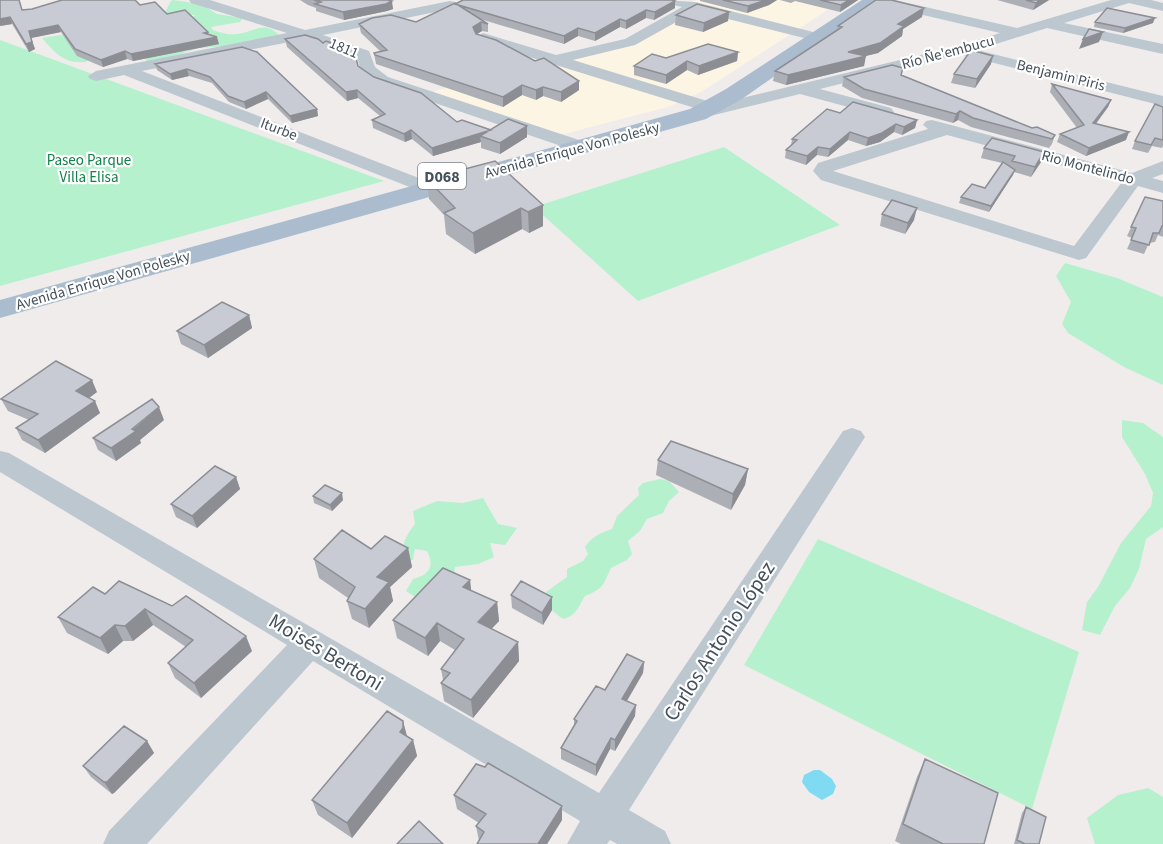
<svg xmlns="http://www.w3.org/2000/svg" width="1163" height="844" font-family="'Source Sans 3',sans-serif">
  <style>
    .commercial { fill: #fdf5e3 }
    .green { fill: #b6f1cd }
    .water { fill: #80daf2 }
    .lines { fill: none; stroke-linecap: round; stroke-linejoin: round }
    .minor { fill: #bcc7d0; fill-rule: evenodd }
    .major { fill: #aabcce; fill-rule: evenodd }
    .wall { fill: #acafb5 }
    .shaded-wall { fill: #8c8e94 }
    .building { fill: #c8cbd3; stroke: #8c8e94; stroke-width: 1.5 }
    .labels { text-anchor: middle; stroke-width: 4.5; stroke-linejoin: round; paint-order: stroke }
    .far-street-label { font-size: 15px; fill: #44505b; stroke: #fff }
    .far-park-label { font-size: 15px; fill: #108149; stroke: #fff }
    .shield { fill: #fff; stroke: #7c848c; stroke-width: 1.5 }
    .shield-label { font-size: 16px; font-weight: bold; fill: #44505b }
    .near-street-label { font-size: 21px; fill: #44505b; stroke: #fff }
  </style>
  <rect width="100%" height="100%" fill="#f0ecec"/>
  <path class="commercial" d="M696 0H843L701 92 668 107 556 136 420 95 628 40Z"/>
  <path class="green" d="M173 0 201 4 217 14 243 18 240 22 211 27 213 30C221 33 229 35 237 34 255 32 264 20 279 35L240 45 199 48 156 62 146 61 147 56 176 47 186 52 202 42 186 24 195 15H184L96 50 86 62C64 64 55 53 42 38L78 32 146 14 165 12 171 1Z
    M0 40 384 181 0 286Z
    M724 147 840 225 638 301 534 207Z
    M1065 263 1117 278 1163 297V385L1124 367 1068 333 1062 324 1071 302 1056 276Z
    M1122 420 1143 423 1163 437V527L1146 539 1139 569 1130 588 1115 606 1100 635 1082 630 1087 602 1098 587 1121 543 1151 506 1153 493 1145 474 1122 437Z
    M660 479 669 481 679 492 669 501 663 513 647 519 640 531 628 541 632 554 627 560 611 568C603 584 605 588 585 596 578 607 578 614 564 619 553 614 546 604 546 592L567 577V569L583 561 588 554 585 547C592 536 601 533 612 529L617 516 639 495 638 488 643 483Z
    M483 498 498 524 517 528 505 545 490 543 494 557 478 564 455 567 454 578 429 586 415 597 406 591 413 579C429 575 435 567 427 551L415 549 413 560 405 559C400 545 406 536 415 524L413 511 437 501 463 503Z
    M818 539 1079 652 1032 809 744 665Z
    M1148 788 1163 797V844H1095L1087 818 1118 795Z"/>
  <path class="water" d="M820 770 832 779 836 786 833 794 822 800 809 792 802 782 804 775 814 770Z"/>
  <g class="lines">
    <path class="minor" d="M189 0H210L305 30 450 1 455 2 457 5 455 8 323 35 369 51 375 67 388 77 588 143 591 147 588 151H576L376 83 361 72 357 56 304 39 142 71 437 185 440 189 437 193 430 195 124 75 96 81 90 79 88 76 96 71 287 33 191 3Z
      M662 0 695 2 813 32 815 35 808 39 696 11 635 45 573 60 717 104 954 47 1000 33 872 3 870 0H895L1017 28 1111 0H1151L1163 3V11L1129 3 1064 23 1163 44V54L1047 28 977 50 1163 96V106L959 54 820 89 891 108 894 112 891 116 885 117 800 94 698 119 692 118 689 114 698 109 478 41 475 38 483 33 556 55 625 39 682 7 664 3Z
      M932 120 1132 173 1163 161V174L1152 178 1163 181V193L1138 186 1086 258 1079 260 821 180 813 171 818 163 928 129 923 125 926 121ZM947 135 1122 182 1074 246 833 171Z
      M852 428 861 431 865 437 629 810 665 831 671 844H617L610 840 607 844H567L580 821 313 661 147 844H103L109 831 287 645 0 472V451L9 453 599 793 843 431Z"/>
    <path class="major" d="M862 0H883L742 99 706 119 0 318V300L690 109 726 89Z"/>
  </g>
  <path class="wall" d="M300 0H390L393 9 387 11 344 20 316 11V8L308 5Z
    M700 0H777L769 5 747 13 700 1Z
    M780 0H858L840 12 795 1 791 3Z
    M997 0H1049L1033 10Z
    M675 1V8L654 20 646 18 626 29 620 27 595 41 578 36 564 44 480 19 488 24V32L482 31 477 34 579 81V90L561 102 543 96 536 100 522 95 503 107 376 64 374 53 380 51 361 33 359 24 416 22 456 4Z
    M140 5 167 14 208 32V34L219 44 133 61 127 59 103 67 77 56 61 32 31 38 35 49 29 52 12 24 0 26 22 10Z
    M729 12 728 21 703 32 675 25 676 15Z
    M922 17 903 29 902 36 878 53 865 56 864 66 786 85 773 81 775 71 837 31 838 26Z
    M1095 22 1153 23 1123 33 1094 27Z
    M285 39 323 43 374 77 457 122 491 130 527 137 500 154 481 148V142L433 156 412 139 405 142 373 128 372 120 380 116 358 98 347 101 287 47Z
    M242 47 317 109 318 116 292 123 268 99 246 109 229 102 212 83 189 76 172 80 157 70 155 64Z
    M738 52 737 61 698 75 687 70 666 84 634 75V66L666 58Z
    M991 64 975 88 951 83 954 74Z
    M901 76 1032 128 1055 135 1052 144 1049 148 971 127 958 120 953 123 862 98 842 86 844 77Z
    M1052 84 1111 100 1108 107 1096 124 1126 140 1086 156 1057 142 1060 134 1077 128 1050 92Z
    M1163 107V146L1162 148 1152 146 1148 153 1132 149 1135 141Z
    M840 113 917 120 915 128 902 135 894 132 880 142 866 146 848 140 828 157 817 155 806 165 785 158 786 150 791 145 792 139Z
    M984 148 1041 162 1031 177 1014 172 989 212 959 203 961 197 985 188 1002 163 981 158Z
    M427 179 543 205V226L529 233 522 229 475 254 446 234 444 215 429 199Z
    M1145 197 1163 201V237L1158 235 1155 242 1149 243 1144 254 1127 249 1132 238 1127 236Z
    M882 214 914 220 905 234 880 226Z
    M249 315 252 328 208 358 181 344 177 331Z
    M97 392 89 398 100 413 45 453 22 440 16 428 29 420 8 411 1 399Z
    M164 420 140 440 141 443 116 461 98 450 93 438Z
    M658 460 748 469 745 485 731 510 656 475Z
    M236 477 240 489 197 528 176 517 171 504Z
    M313 496 343 500 332 511 314 503Z
    M408 548 412 567 390 587 393 601 369 628 352 619 347 601 348 598 319 578 314 559 371 549Z
    M470 580 471 591 497 602 499 621 491 629 518 642 519 661 473 718 444 701 441 683 443 680 441 669 455 650 440 641 428 656 397 638 393 620Z
    M105 594 252 651 201 698 175 678 168 663 186 647 153 625 133 641H123L108 654 67 633 58 617Z
    M511 595 552 610 543 625 512 608Z
    M644 662 643 673 627 701 635 716 615 751 610 749 596 776 561 759V748L574 725V719L605 690Z
    M403 721 407 736 413 740 417 756 352 838 318 815 312 800Z
    M147 741 154 753 114 793 112 794 91 777 83 766Z
    M925 759 984 844H901L895 841 917 777Z
    M454 795 562 820 547 844H477L479 841 476 826 479 823 457 809Z
    M1026 807 1039 844H1014L1022 813Z"/>
  <path class="shaded-wall" d="M386 0H390V2L392 1 393 9 387 11 344 20 343 12Z
    M766 0H777L769 5 747 13 748 6Z
    M849 0H858L840 12 841 5Z
    M1040 0H1049L1033 10 1036 3Z
    M675 1V8L654 20 655 12Z
    M924 8 922 17 903 29 902 36 878 53 850 60 866 56 864 66 786 85 788 75 848 52 898 24Z
    M646 10V18L626 29V21Z
    M729 12 728 21 703 32 704 23Z
    M10 17 12 24 0 26V19Z
    M1155 18 1153 23 1123 33 1125 28Z
    M620 19V27L595 41V33Z
    M481 22 482 31 474 36 473 27Z
    M58 25 61 32 31 38 35 49 29 52 26 44 29 31Z
    M578 28V36L564 44V36Z
    M208 32 209 39 217 37 219 44 133 61 131 54Z
    M1103 32 1099 42 1079 49 1083 39Z
    M125 51 127 59 103 67 101 60Z
    M738 52 737 61 698 75 699 66Z
    M993 56 991 64 975 88 977 79Z
    M687 61V70L666 84V75Z
    M187 69 189 76 172 80 170 74Z
    M579 81V90L561 102V92Z
    M522 85V95L503 107V97Z
    M543 87V96L536 100V90Z
    M357 90 358 98 347 101 346 92Z
    M266 92 268 99 246 109 244 102Z
    M1111 100 1108 107 1090 131 1093 123Z
    M317 109 318 116 292 123 290 116Z
    M960 111 958 120 953 123 956 114Z
    M917 120 915 128 902 135 904 127Z
    M896 124 894 132 880 142 866 146 868 138Z
    M527 126V137L500 154V143Z
    M411 130 412 139 405 142 404 134Z
    M491 130 480 136 481 142 433 156 432 148Z
    M850 132 848 140 828 157 830 149Z
    M1129 132 1126 140 1086 156 1089 148Z
    M818 147 817 155 806 165 807 156Z
    M1044 152 1041 162 1031 177 1035 167Z
    M1015 170 1013 175 989 212 991 206Z
    M543 205V226L529 233 528 212Z
    M521 208 522 229 475 254 473 233Z
    M917 208 914 220 905 234 908 223Z
    M249 315 252 328 208 358 204 345Z
    M92 380 97 392 82 403 76 391Z
    M95 401 100 413 45 453 38 440Z
    M159 407 164 420 140 440 141 443 116 461 111 448Z
    M748 469 745 485 731 510 733 494Z
    M236 477 240 489 197 528 192 516Z
    M342 493 343 500 332 511 330 505Z
    M408 548 412 567 390 587 393 601 369 628 365 609 377 577Z
    M470 580 472 599 463 587Z
    M552 597V610L543 625 542 613Z
    M497 602 499 621 481 640 478 622Z
    M145 609 153 625 133 641 125 626Z
    M437 623 440 641 428 656 425 638Z
    M115 625 123 641 108 654 100 638Z
    M246 636 252 651 201 698 194 683Z
    M518 642 519 661 473 718 471 700Z
    M644 662 643 673 622 709V699Z
    M636 705 635 716 615 751V740Z
    M403 721 407 737 400 732Z
    M611 738 610 749 596 776V765Z
    M413 740 417 756 352 838 347 823Z
    M147 741 154 753 114 793 112 794 104 782Z
    M562 806V820L547 844H538Z"/>
  <path class="building" d="M0 0H19L22 10 32 9 62 0H135L140 5 155 2 167 14 185 10 208 32 204 33 217 37 131 54 125 51 101 60 75 49 58 25 29 31 32 42 26 44 10 17 0 19Z
    M314 0H388L392 1 386 4 343 12 315 4 321 2Z
    M463 0H672L675 1 655 12 646 10 626 21 620 19 595 33 578 28 564 36 455 4Z
    M723 0H766L748 6Z
    M820 0H849L841 5Z
    M876 0H891L924 8 898 24 904 26 880 43 848 52 866 56 788 75 775 71 842 27 838 26Z
    M1026 0H1040L1036 3Z
    M455 3 488 24 481 22 473 27 476 34 496 40 535 61 544 58 579 81 561 92 543 87 536 90 522 85 503 97 375 55 374 53 387 50 359 24 372 18 391 15 416 22Z
    M697 4 729 12 704 23 676 15Z
    M1107 8 1155 18 1125 28 1095 22Z
    M1089 29 1103 32 1083 39Z
    M305 35 318 39 323 43 326 41 334 44 352 59 356 58 358 66 374 77 421 93 457 122 462 120 491 130 432 148 411 130 404 134 372 120 385 114 357 90 346 92 285 39Z
    M708 44 738 52 699 66 687 61 666 75 634 66 652 54 666 58Z
    M242 47 257 52 317 109 290 116 266 92 244 102 228 96 210 77 187 69 170 74 155 64Z
    M971 50 993 56 977 79 954 74Z
    M892 65 903 68 901 75 1032 128 1037 127 1055 135 1052 139 973 118 960 111 956 114 864 89 844 77Z
    M1052 84 1111 100 1093 123 1129 132 1089 148 1060 134 1084 125Z
    M853 102 917 120 904 127 896 124 882 133 868 138 850 132 830 149 818 147 807 156 786 150 797 140 792 139 827 109 840 113Z
    M1155 104 1163 107V140L1155 138 1151 145 1135 141Z
    M508 119 527 126 500 143 480 136Z
    M992 138 1044 152 1035 167 1012 161 1015 156 984 148Z
    M495 161 543 205 528 212 521 208 473 233 444 213 455 208 427 179Z
    M1003 162 1015 170 991 206 961 197 972 184 985 188Z
    M1145 197 1163 201V226H1162L1159 233H1153L1149 245 1131 240 1136 228 1131 227Z
    M892 200 917 208 908 223 882 214Z
    M222 302 249 315 204 345 177 331Z
    M56 361 92 380 76 391 95 401 38 440 16 428 38 414 1 399Z
    M152 399 159 407 132 429 136 431 111 448 93 438Z
    M671 441 748 469 733 494 658 460Z
    M215 466 236 477 192 516 171 504Z
    M325 485 342 493 330 505 313 496Z
    M342 530 371 549 385 536 408 548 377 577 389 582 365 609 347 601 355 587 314 559Z
    M443 568 470 580 463 587 497 602 478 622 518 642 471 700 441 683 450 673 441 669 464 639 437 623 425 638 393 620Z
    M119 581 172 606 186 596 246 636 194 683 168 663 193 640 145 609 125 626 115 625 100 638 58 617 93 587 105 594Z
    M521 581 552 597 542 613 511 595Z
    M627 654 644 662 622 699 636 705 615 740 611 738 596 765 561 748 577 721 574 719 596 686 605 690Z
    M387 711 403 721V728L400 732 413 740 347 823 312 800Z
    M124 726 147 741 107 782H104L83 766Z
    M925 759 998 793 984 844H943L903 824Z
    M488 763 562 806 538 844H477L484 832 476 826 486 814 454 795 476 764 485 767Z
    M1026 807 1046 817 1039 844H1025L1017 840Z
    M419 821 443 844H397Z"/>
  <g class="labels">
    <g class="far-street-label">
      <text transform="translate(344 48) rotate(23)" y="5">1811</text>
      <text transform="translate(948 52) rotate(-15)" y="5">Río Ñe'embucu</text>
      <text transform="translate(1061 75) rotate(14)" y="5">Benjamin Piris</text>
      <text transform="translate(279 129) rotate(21)" y="5">Iturbe</text>
      <text transform="translate(572 150) rotate(-15)" y="5">Avenida Enrique Von Polesky</text>
      <text transform="translate(1088 167) rotate(15)" y="5">Rio Montelindo</text>
      <text transform="translate(103 280) rotate(-16)" y="5">Avenida Enrique Von Polesky</text>
    </g>
    <g class="far-park-label">
      <text x="89" y="165">Paseo Parque<tspan x="89" dy="17">Villa Elisa</tspan></text>
    </g>
    <rect class="shield" x="418" y="163" width="48" height="26" rx="4.5"/>
    <g class="shield-label">
      <text x="442" y="182">D068</text>
    </g>
    <g class="near-street-label">
      <text transform="translate(719 641) rotate(-57)" y="7">Carlos Antonio López</text>
      <text transform="translate(326 652) rotate(31)" y="7">Moisés Bertoni</text>
    </g>
  </g>
</svg>
